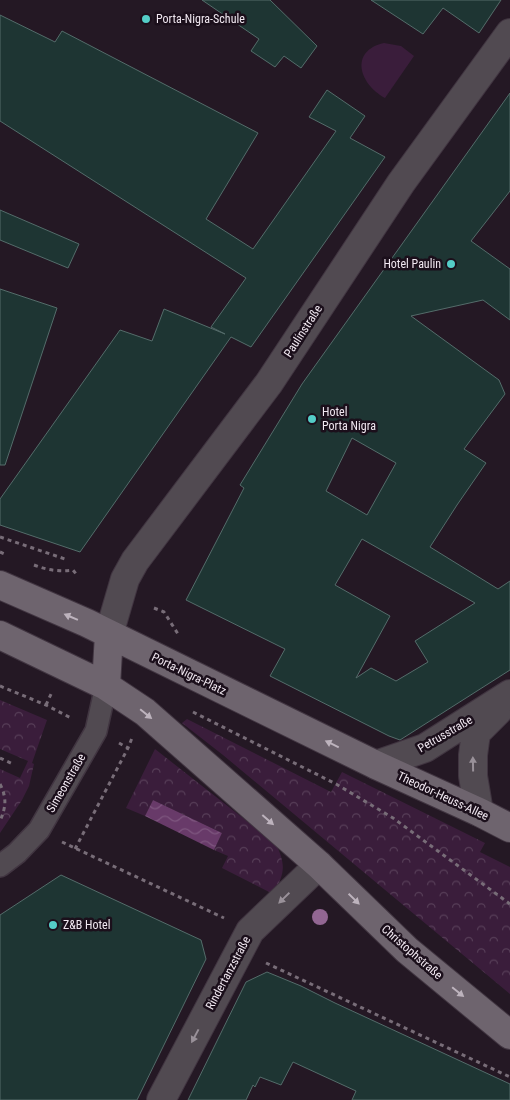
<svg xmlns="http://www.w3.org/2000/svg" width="510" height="1100" font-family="'Roboto Condensed',sans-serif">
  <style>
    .park { fill: url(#park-crowns) }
    .garden { fill: #3a1d3b }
    .water { fill: url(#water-waves) }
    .building { fill: #1e3533; stroke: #546c6a; fill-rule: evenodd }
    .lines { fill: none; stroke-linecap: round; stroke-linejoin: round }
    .pedestrian-casing { stroke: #413541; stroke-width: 24 }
    .minor-casing { stroke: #413541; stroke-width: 30 }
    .secondary-casing { stroke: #413541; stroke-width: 30 }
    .path { stroke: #786d78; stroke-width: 3; stroke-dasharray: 4 4; stroke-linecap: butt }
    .pedestrian { stroke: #514a51; stroke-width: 21 }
    .minor { stroke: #514a51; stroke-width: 28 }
    .secondary { stroke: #6e646e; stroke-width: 28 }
    .tree { fill: #926692 }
    .oneway { fill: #bdb3bd }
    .oneway2 { fill: #999199 }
    .poi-dot { fill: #54cdc7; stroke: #1b0f1b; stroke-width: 2 }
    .labels { text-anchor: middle; stroke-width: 5; stroke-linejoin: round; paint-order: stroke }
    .poi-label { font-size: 12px; fill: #f1e8f1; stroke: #1b0f1b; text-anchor: start }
    .street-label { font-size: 12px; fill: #f1e8f1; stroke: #1b0f1b }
  </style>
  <defs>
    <pattern id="park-crowns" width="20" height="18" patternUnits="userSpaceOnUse" patternTransform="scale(1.25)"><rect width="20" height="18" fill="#3a1d3b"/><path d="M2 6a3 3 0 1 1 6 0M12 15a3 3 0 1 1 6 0" fill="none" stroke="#573e58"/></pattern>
    <pattern id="water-waves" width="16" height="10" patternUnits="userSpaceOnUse" patternTransform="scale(1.25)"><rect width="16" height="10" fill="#683a69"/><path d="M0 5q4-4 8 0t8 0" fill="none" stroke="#7e567f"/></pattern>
  </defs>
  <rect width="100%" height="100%" fill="#241824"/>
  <path class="park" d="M0 700 47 720 32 763 34 764 29 786 22 800 0 833V769L20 778 28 761 0 749Z
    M187 719 331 792 342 772 485 843 480 852 510 867V994L223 755 182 723Z
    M155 749 276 844C286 865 285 874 273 894L222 868 228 856 214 850 222 833 153 800 145 816 126 808Z"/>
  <path class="garden" d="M384 43 401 46 414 56 385 98C359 84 349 51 384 43Z"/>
  <path class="water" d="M153 800 222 833 214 850 145 816Z"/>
  <path class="building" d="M202 0H270L317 46 301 68 284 56 275 67 251 51 259 39Z
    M371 0H501L479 33 443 8 423 34Z
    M0 15 55 42 62 31 258 133 206 219 253 249 336 131 309 117 327 90 365 116 350 138 385 157 251 347 231 337 80 552 0 525V499L120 330 152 341 164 309 225 334 211 327 246 278 0 121Z
    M510 93V191L471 241 510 269V320L483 300 411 316 499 380 505 394 464 449 486 463 457 505 430 547 498 589 510 581V670L400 740 389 736 270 676 285 649 186 600 244 488 240 485 302 384ZM352 438 396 463 367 515 326 491ZM362 539 475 603 415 641 428 662 396 681 371 668 356 678 390 616 335 585Z
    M0 210 79 244 68 268 0 240Z
    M0 289 57 308 5 465H0Z
    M61 875 201 940 206 959 137 1100H0V915Z
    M267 972 301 986 335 1003 510 1084V1100H352L356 1091 293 1062 281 1085 260 1077 255 1087 253 1085 246 1100H188L246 982Z"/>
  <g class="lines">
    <g class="pedestrian-casing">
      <path id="pedestrian" d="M0 866 17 853 39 830 96 731 106 686"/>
    </g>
    <g class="minor-casing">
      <path id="minor" d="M109 634 125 579 135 561 269 383 401 183 510 33
        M376 765 425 748 510 694
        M479 812 473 776V755L476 733 498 711
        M161 1100 250 931 319 865"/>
    </g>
    <g class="secondary-casing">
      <path id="secondary" d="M0 585 87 623 376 765 479 812 510 828
        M0 635 106 686 145 712 319 865 407 950 510 1035
        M106 686 109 634"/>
    </g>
    <path class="path" d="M0 537 65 559
      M0 552 7 555
      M34 565C47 570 59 572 73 570L77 575
      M154 608 164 612 178 634
      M0 686 46 705 71 718
      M46 705 52 692
      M193 712 336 784 393 818 510 904
      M119 743 128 748 132 738
      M0 758 13 764
      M0 784C7 798 6 807 0 821
      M62 842 224 918
      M75 849 128 748
      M266 963 510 1077"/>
    <use href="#pedestrian" class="pedestrian"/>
    <use href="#minor" class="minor"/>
    <use href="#secondary" class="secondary"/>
  </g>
  <circle class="tree" cx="320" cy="917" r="8"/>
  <defs><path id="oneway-solid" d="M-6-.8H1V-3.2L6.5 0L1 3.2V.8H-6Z" transform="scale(1.25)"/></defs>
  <g class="oneway">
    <use href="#oneway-solid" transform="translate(71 617) rotate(-157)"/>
    <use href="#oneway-solid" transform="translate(146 714) rotate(39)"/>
    <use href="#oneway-solid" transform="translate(332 744) rotate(-154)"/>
    <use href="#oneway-solid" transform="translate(268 820) rotate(41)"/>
    <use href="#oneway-solid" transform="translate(354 899) rotate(44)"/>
    <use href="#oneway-solid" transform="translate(458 992) rotate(39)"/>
  </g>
  <g class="oneway2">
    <use href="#oneway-solid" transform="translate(473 764) rotate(-91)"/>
    <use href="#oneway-solid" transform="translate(284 898) rotate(136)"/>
    <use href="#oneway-solid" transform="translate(195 1036) rotate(118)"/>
  </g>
  <g class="poi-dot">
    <circle cx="146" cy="19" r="5"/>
    <circle cx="451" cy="264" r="5"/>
    <circle cx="312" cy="419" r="5"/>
    <circle cx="53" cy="925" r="5"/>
  </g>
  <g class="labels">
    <g class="poi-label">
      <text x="156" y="23">Porta-Nigra-Schule</text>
      <text x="441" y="268" text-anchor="end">Hotel Paulin</text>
      <text x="322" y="416">Hotel<tspan x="322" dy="14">Porta Nigra</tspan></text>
      <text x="63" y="929">Z&amp;B Hotel</text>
    </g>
    <g class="street-label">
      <text transform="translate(303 331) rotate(-57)" y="4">Paulinstraße</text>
      <text transform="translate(189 674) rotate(26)" y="4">Porta-Nigra-Platz</text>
      <text transform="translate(445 734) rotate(-30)" y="4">Petrusstraße</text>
      <text transform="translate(66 783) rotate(-60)" y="4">Simeonstraße</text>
      <text transform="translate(443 796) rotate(25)" y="4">Theodor-Heuss-Allee</text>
      <text transform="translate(412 952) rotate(41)" y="4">Christophstraße</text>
      <text transform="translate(228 973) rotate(-62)" y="4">Rindertanzstraße</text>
    </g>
  </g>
</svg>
